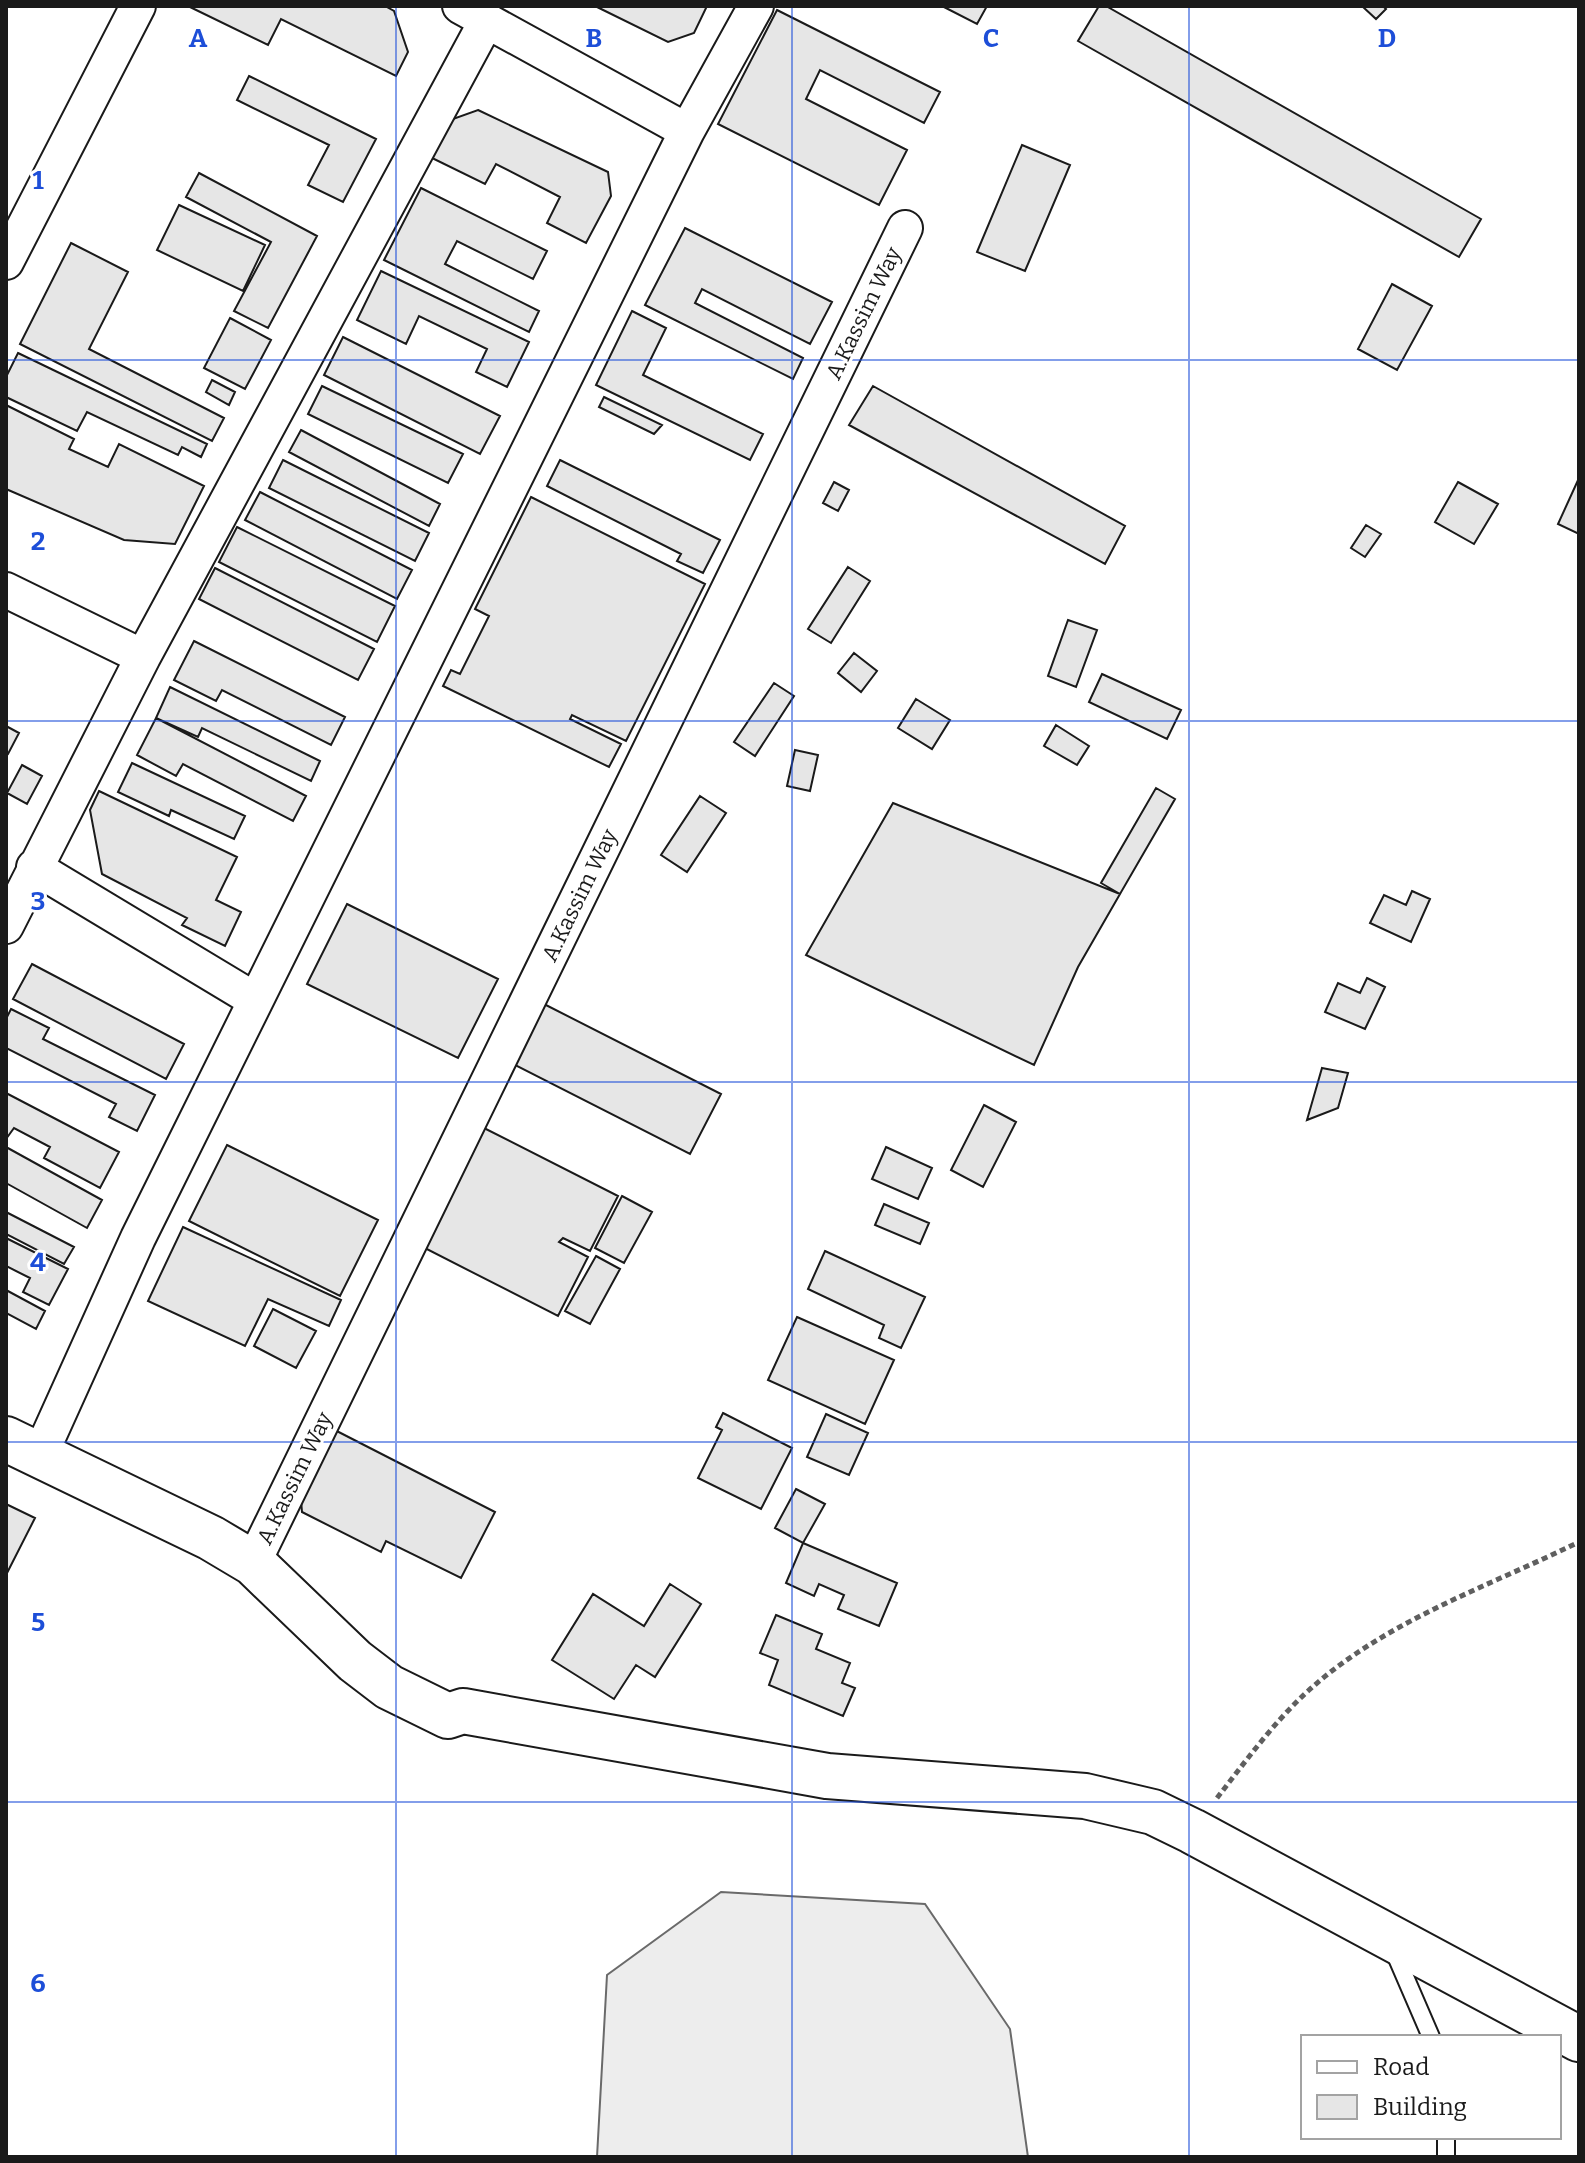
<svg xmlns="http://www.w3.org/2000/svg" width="1585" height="2163" font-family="Bitter,serif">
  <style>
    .built { fill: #ededed; stroke: #6a6a6a; stroke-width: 2 }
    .building { fill: #e6e6e6; stroke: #1a1a1a; stroke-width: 2 }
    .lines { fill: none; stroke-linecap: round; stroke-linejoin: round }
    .lane-casing { stroke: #1a1a1a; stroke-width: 20 }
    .street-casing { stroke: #1a1a1a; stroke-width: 38 }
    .secondary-casing { stroke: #1a1a1a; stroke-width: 48 }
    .path { stroke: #5f5f5f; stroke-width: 5; stroke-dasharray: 6 4; stroke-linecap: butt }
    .lane { stroke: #fff; stroke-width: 16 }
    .street { stroke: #fff; stroke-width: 34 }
    .secondary { stroke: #fff; stroke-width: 44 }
    .grid { fill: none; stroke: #1d4ed8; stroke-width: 2; stroke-opacity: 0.55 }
    .labels { text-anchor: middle; stroke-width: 6; stroke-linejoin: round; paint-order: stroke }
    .street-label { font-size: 22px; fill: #1a1a1a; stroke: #fff }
    .grid-label { font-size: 26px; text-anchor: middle; font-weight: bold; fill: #1d4ed8; stroke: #fff; stroke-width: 6; stroke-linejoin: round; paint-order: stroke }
  </style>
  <rect width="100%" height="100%" fill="#fff"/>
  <path class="built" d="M721 1892 925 1904 1010 2029 1028 2157H597L607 1975Z"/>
  <path class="building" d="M385 6 394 11 408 52 396 76 281 19 268 45 190 7Z
    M595 6H707L694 33 668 42Z
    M942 6H987L977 24Z
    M1099 6H1106L1481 219 1459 257 1078 41Z
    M1362 6H1383L1386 9 1376 19Z
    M777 10 940 92 924 123 820 70 806 99 907 150 879 205 718 124Z
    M249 76 376 139 343 202 308 185 329 145 237 100Z
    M478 110 608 172 611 196 586 243 547 223 560 197 496 164 485 184 430 157 450 120Z
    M1022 145 1070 165 1025 271 977 252Z
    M199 173 317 236 268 328 234 311 271 242 186 197Z
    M421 188 547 251 533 279 457 241 445 264 539 311 529 332 384 260Z
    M179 205 265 245 243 291 157 250Z
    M685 228 832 302 810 344 702 289 695 303 803 358 793 379 645 305Z
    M71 243 128 272 89 349 224 418 212 441 20 344Z
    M381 271 529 342 507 387 476 372 487 349 419 316 406 344 357 320Z
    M1392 284 1432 306 1397 370 1358 349Z
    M632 311 666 328 643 375 763 434 750 460 596 385Z
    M230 318 271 340 245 389 204 368Z
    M343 337 500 416 480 454 324 375Z
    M18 353 207 444 201 457 182 447 178 455 87 412 77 431 6 397V377Z
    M212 380 235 392 229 405 206 392Z
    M322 386 463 454 448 483 308 414Z
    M873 386 1125 526 1105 564 849 425Z
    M604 397 662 425 654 434 599 407Z
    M6 405 74 439 69 449 108 467 119 444 204 486 175 544 124 540 6 489Z
    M301 430 440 504 429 526 289 452Z
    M283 460 429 533 415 561 269 488Z
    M560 460 720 540 703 573 677 561 681 554 547 486Z
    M1579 478V534L1558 524Z
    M834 482 849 490 838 511 823 503Z
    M1458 482 1498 504 1474 544 1435 522Z
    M260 492 412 570 397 599 245 520Z
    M531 497 705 584 626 741 572 715 570 719 621 744 609 767 443 686 451 670 460 674 489 616 475 609Z
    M1366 525 1381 534 1365 557 1351 548Z
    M237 527 395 606 377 642 219 562Z
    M848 567 870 581 831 643 808 629Z
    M215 568 374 649 358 680 199 599Z
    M1068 620 1097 630 1076 687 1048 676Z
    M194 641 345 717 331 745 222 690 216 701 174 680Z
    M854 653 877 671 861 692 838 673Z
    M1102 674 1181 710 1167 739 1089 702Z
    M774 683 794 696 755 756 734 742Z
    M170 687 320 761 311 781 202 728 198 737 156 718Z
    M916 699 950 720 932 749 898 728Z
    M156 718 306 796 293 821 183 764 176 776 137 755Z
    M1056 725 1089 746 1077 765 1044 746Z
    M6 726 19 733 8 754 6 753Z
    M795 750 818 755 810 791 787 786Z
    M132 763 245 816 234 839 171 810 169 816 118 792Z
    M22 765 42 776 27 804 7 793Z
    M1156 788 1175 799 1120 894 1101 883Z
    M99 791 237 857 216 900 241 912 225 946 182 925 187 918 102 874 90 810Z
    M700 796 726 813 687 872 661 855Z
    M893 803 1120 894 1078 967 1034 1065 806 955Z
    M1412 891 1430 899 1411 942 1370 923 1384 895 1406 905Z
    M347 904 498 979 458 1058 307 984Z
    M32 964 184 1044 166 1079 13 999Z
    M1367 978 1385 987 1365 1029 1325 1012 1338 983 1360 993Z
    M540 1002 721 1094 690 1154 509 1062Z
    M11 1009 49 1028 43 1039 155 1095 137 1131 109 1117 116 1104 6 1048V1019Z
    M1322 1068 1348 1073 1338 1108 1307 1120Z
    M6 1093 119 1152 100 1188 44 1158 50 1147 14 1128 6 1139Z
    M984 1105 1016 1122 983 1187 951 1170Z
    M476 1124 618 1196 590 1251 563 1238 559 1242 588 1257 558 1316 415 1243Z
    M227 1145 378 1220 340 1296 189 1221Z
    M6 1147 102 1200 87 1228 6 1183Z
    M886 1147 932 1168 918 1199 872 1179Z
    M622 1196 652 1212 624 1263 595 1248Z
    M884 1204 929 1223 920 1244 875 1225Z
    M6 1212 74 1247 64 1264 6 1234Z
    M183 1227 341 1300 329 1326 268 1299 245 1346 148 1301Z
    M6 1238 68 1269 49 1305 23 1292 30 1278 6 1266Z
    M825 1251 925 1297 901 1348 879 1338 884 1325 808 1289Z
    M596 1256 620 1269 590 1324 565 1311Z
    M6 1290 45 1311 36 1329 6 1313Z
    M273 1309 316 1331 296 1368 254 1346Z
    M797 1317 894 1360 865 1424 768 1380Z
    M723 1413 792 1448 761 1509 698 1478 722 1430 716 1427Z
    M826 1414 868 1433 849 1475 807 1457Z
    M325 1425 495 1512 461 1578 386 1541 381 1552 302 1512 299 1476Z
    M796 1489 825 1504 803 1543 775 1528Z
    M6 1504 35 1518 6 1575Z
    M803 1543 897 1583 879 1626 838 1609 844 1595 819 1584 814 1596 786 1583Z
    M670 1584 701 1604 655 1677 636 1665 614 1699 552 1660 593 1594 644 1626Z
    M776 1615 822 1634 816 1649 850 1663 842 1683 855 1688 843 1716 769 1685 778 1660 760 1653Z"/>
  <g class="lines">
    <g class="lane-casing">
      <path id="lane" d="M1393 1949 1431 2037
        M1446 2157V2137"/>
    </g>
    <g class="street-casing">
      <path id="street" d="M687 131 756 6
        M6 262 138 6
        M6 590 143 657
        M34 867 255 1000
        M6 926 143 657 487 20
        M40 1455 138 1238 687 131 460 6
        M253 1563 905 228"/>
    </g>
    <g class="secondary-casing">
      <path id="secondary" d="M6 1439 211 1538 253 1563 355 1661 389 1687 448 1716 463 1711 827 1776 1085 1796 1153 1812 1192 1831 1579 2039"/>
    </g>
    <path class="path" d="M1217 1798C1245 1762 1274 1722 1308 1691 1385 1621 1487 1587 1579 1542"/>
    <use href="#lane" class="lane"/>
    <use href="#street" class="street"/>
    <use href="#secondary" class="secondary"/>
  </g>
  <path class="grid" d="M396 6V2157M792 6V2157M1189 6V2157M6 360H1579M6 721H1579M6 1082H1579M6 1442H1579M6 1802H1579"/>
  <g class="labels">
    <g class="street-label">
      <text transform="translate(863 313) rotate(-64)" y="8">A.Kassim Way</text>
      <text transform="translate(579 895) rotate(-64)" y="8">A.Kassim Way</text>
      <text transform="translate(294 1478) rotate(-64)" y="8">A.Kassim Way</text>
    </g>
  </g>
  <g class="grid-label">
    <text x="198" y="47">A</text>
    <text x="594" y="47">B</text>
    <text x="991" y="47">C</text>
    <text x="1387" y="47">D</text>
    <text x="38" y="189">1</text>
    <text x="38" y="550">2</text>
    <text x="38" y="910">3</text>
    <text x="38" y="1271">4</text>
    <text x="38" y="1631">5</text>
    <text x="38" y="1992">6</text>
  </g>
  <rect width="1585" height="2163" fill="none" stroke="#1a1a1a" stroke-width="16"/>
  <rect x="1301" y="2035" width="260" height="104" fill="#ffffff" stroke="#a3a3a3" stroke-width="2"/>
  <rect x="1317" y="2061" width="40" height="12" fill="#ffffff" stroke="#a3a3a3" stroke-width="2"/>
  <text x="1373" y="2075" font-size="24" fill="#1a1a1a">Road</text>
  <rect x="1317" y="2095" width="40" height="24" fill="#e6e6e6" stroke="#a3a3a3" stroke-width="2"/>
  <text x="1373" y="2115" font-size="24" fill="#1a1a1a">Building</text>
</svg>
